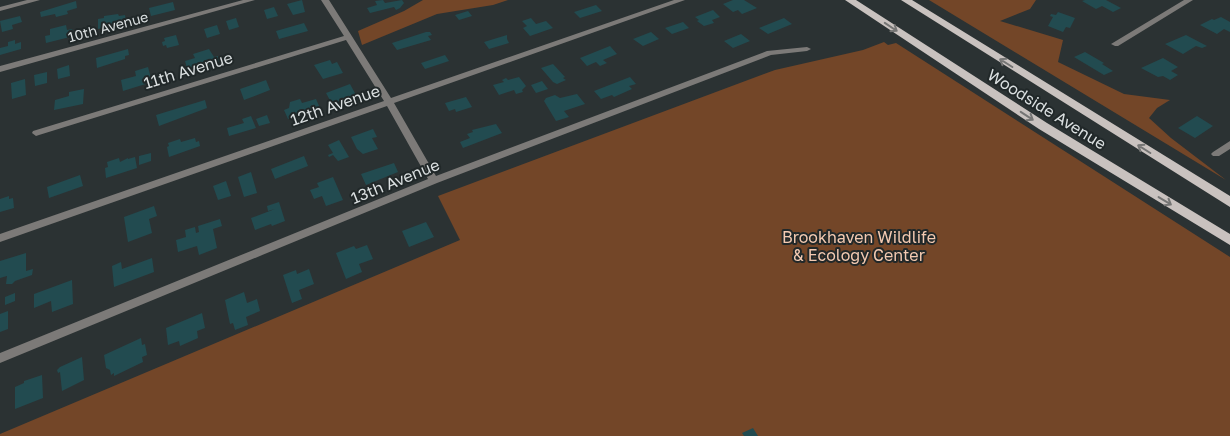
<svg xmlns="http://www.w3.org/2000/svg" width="1230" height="436" font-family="'Golos Text',sans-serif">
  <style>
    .green { fill: #734628 }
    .building { fill: #224b50 }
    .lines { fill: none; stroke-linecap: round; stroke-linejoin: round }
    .street { fill: #7c7a78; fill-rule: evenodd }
    .primary { fill: #c9c2bf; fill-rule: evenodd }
    .oneway { stroke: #757574 }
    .labels { text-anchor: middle; stroke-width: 4; stroke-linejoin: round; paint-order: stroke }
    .far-street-label { font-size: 14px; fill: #dadfe0; stroke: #212829 }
    .street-label { font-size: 16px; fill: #dadfe0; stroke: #212829 }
    .park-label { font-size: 16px; fill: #f4cab1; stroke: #212829 }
  </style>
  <rect width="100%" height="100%" fill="#2b3233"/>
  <path class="green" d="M423 0H508L493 5 437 14 362 45 358 31 404 11Z
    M929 0H1036L1030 9 1000 21 1063 40 1058 62 1124 94 1170 100 1157 108 1149 118 1171 138 1226 180Z
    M884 42 888 45 896 43 1230 257V436H0V434L460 240 438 196 775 70 863 50Z"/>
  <path class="building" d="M302 0 305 12 293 15 287 4Z
    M383 0 385 3 402 0 404 3 400 8 396 10 394 7 370 13 367 8 377 5 375 1Z
    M733 0H744L757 8 742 14 738 10 733 12 723 4Z
    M1085 0H1106L1121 8 1113 12 1102 6 1096 9 1082 1Z
    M76 1 77 8 67 11 68 14 56 17 55 14 41 17 40 12Z
    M173 2 175 10 151 16 149 8Z
    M596 5 602 11 580 18 574 12Z
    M274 7 278 16 267 19 264 10Z
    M713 10 720 17 712 20 714 23 704 26 697 21 699 20 695 17Z
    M468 11 472 16 459 20 455 15Z
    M1058 12 1075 18 1070 28 1066 27 1063 32 1048 26 1053 17 1050 16 1051 14 1056 15Z
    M118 14 119 16 125 15 126 22 98 29V19L104 18V16Z
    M20 16 22 22 12 25 13 29 2 32 0 21Z
    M1221 17 1230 22V32L1224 29 1217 34 1200 25 1212 19 1214 20Z
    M236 18 239 27 229 30 226 21Z
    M531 18 536 24 546 21 553 28 530 36 523 28 527 26 522 21Z
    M784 18 792 24 768 34 759 28Z
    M683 22 689 28 672 34 665 28Z
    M304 23 308 31 279 39 276 31Z
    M66 25 67 30 72 29 74 36 46 43 45 36 50 35V29Z
    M217 25 220 34 207 38 204 29Z
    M426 32H430L432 35 428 36 431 40 397 50 392 43Z
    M651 32 659 39 643 46 633 39Z
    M741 34 750 41 733 48 724 41Z
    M176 35 179 45 167 48 166 45 163 46 162 42 165 41 164 38Z
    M507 35V39L509 43 489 49 484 42Z
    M1186 35 1207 46 1202 48 1196 46 1183 54 1165 44Z
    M15 40V44L21 42V49L0 55V48L8 46V42Z
    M610 46 617 54 603 60 607 63 600 66 596 62 587 66 580 58Z
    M128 49 129 55 125 56V59L97 68 96 58Z
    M209 49 214 57 218 56 220 62 188 72 185 61 195 58 193 54Z
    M1085 52 1104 63 1102 64 1113 71 1104 75 1074 57Z
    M445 55 449 61 425 69 421 63Z
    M1163 58 1178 67 1171 71 1178 75 1170 80 1163 76 1158 77 1141 68Z
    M330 60 332 64 337 62 343 73 323 79 314 65Z
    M553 64 565 77 563 78 566 80 557 84 553 82 541 68Z
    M69 65 70 76 58 79 57 69Z
    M148 67 152 82 123 91 121 80 136 76 135 71Z
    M47 72V83L35 86 34 75Z
    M519 77 526 86 522 90 523 92 516 94 514 90 499 95 493 85 504 82 502 80 506 78 508 80Z
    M630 77 636 84 629 86 632 89 614 97 612 95 601 99 594 91Z
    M25 79 26 95 12 99 11 83Z
    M266 80 270 90 244 100 240 89Z
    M542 81 548 89 536 93 531 85Z
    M350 84 356 95 332 104 326 93Z
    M84 89 83 104 54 110 55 100 69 96V92Z
    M577 94 585 104 564 111 569 117 556 121 544 101 546 98 555 95 560 98Z
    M466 97 472 107 456 112 455 109 449 111 445 103Z
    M300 99 302 103 316 99 320 108 288 119 284 110 289 108 290 102Z
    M205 100 207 108 159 126 156 115Z
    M267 115 270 123 259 126 256 119Z
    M251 116 256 128 229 136 227 128 244 123 242 119Z
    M1197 116 1213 126 1195 138 1178 128Z
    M496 124 502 133 463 148 460 142 470 138 467 134 473 132 472 130Z
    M373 129 377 137 372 138 378 149 363 154 357 149 351 137Z
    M195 138 196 142 199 141 200 146 169 157 167 147 169 146 168 143 180 139 181 142Z
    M339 140 349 157 338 161 333 155 329 157 328 155 333 153 328 145Z
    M151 153V161L139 165V156Z
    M304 156 308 166 275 179 271 169Z
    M135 157 137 168 106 178 105 168 108 167 107 162 119 158 120 162 128 158V159Z
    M394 163 398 172 366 185 361 174Z
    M251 172 257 193 244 197 238 177Z
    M80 175 83 186 49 198 47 187Z
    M333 177 343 200 326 206 322 196 314 199 310 190 319 187 317 183Z
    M226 181 231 196 218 200 213 186Z
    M9 196V199L13 198 14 208 0 212V199Z
    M279 202 285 221 272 226 271 224 255 230 251 218 275 209 268 211 267 206Z
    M154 206 157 216 149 219 152 233 128 242 124 217Z
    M220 219 222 226 213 229 217 248 199 255 197 246 178 252 176 240 186 237 185 230 195 227 196 233 199 232 198 226Z
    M426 222 434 237 409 247 402 231Z
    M367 245 373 259 359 264 362 272 346 279 336 253 354 246 356 249Z
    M26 253V271L33 269 32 275 15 281 12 284H6L7 276 0 278V261Z
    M152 258 154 272 114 287 112 266 121 262 122 269Z
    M309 269 314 284 299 290 302 299 292 303 283 275 296 270 297 274Z
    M72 280 73 304 52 312 51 301 34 308V294Z
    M244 292 247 303 257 299 260 311 246 317 248 325 235 330 233 323 230 324 225 300Z
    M15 293V301L5 305V297Z
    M8 311V329L0 332V314Z
    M202 313 205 328 197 331 198 338 180 346 179 341 168 345 166 328Z
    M141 338 142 345 145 344 147 355 142 357 143 362 114 376V373L111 375 110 370 106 368 104 355Z
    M82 357 84 380 62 391 60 372 58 373 57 370 60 367Z
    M42 375 43 398 15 409V387L24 383V381Z
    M753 428 758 436H744L742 433Z"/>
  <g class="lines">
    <path class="street" d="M27 0H40L0 11V7Z
      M243 0H255L0 72V66Z
      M321 0H329L391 98 674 0H685L394 103 436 176 767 51 807 47 811 49 807 51 771 55 437 183 0 363V353L428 179 387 106 0 242V234L384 101 346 40 39 135 36 136 32 133 33 131 344 36Z
      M1184 0H1193L1118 46H1115L1111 44Z
      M1230 141V149L1219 156H1213L1211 154 1213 152Z"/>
    <path class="primary" d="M845 0H856L1047 123 1230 234V245L1039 129Z
      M901 0H912L1230 196V207Z"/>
  </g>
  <defs><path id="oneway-shaft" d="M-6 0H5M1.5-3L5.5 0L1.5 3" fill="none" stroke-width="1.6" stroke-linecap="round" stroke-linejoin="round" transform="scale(1.25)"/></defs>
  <g class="oneway">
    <use href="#oneway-shaft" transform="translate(891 27) rotate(34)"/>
    <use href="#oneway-shaft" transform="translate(1006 63) rotate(-148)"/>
    <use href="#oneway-shaft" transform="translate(1027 116) rotate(33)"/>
    <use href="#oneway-shaft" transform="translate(1144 149) rotate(-148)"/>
    <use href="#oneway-shaft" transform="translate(1165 201) rotate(31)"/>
  </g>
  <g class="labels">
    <g class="far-street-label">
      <text transform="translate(108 27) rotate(-15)" y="5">10th Avenue</text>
    </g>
    <g class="street-label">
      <text transform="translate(188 70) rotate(-17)" y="6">11th Avenue</text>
      <text transform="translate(335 105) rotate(-19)" y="6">12th Avenue</text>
      <text transform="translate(1047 109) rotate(32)" y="6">Woodside Avenue</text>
      <text transform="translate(395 181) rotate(-22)" y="6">13th Avenue</text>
    </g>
    <g class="park-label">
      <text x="859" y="243">Brookhaven Wildlife<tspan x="859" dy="18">&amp; Ecology Center</tspan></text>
    </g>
  </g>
</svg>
